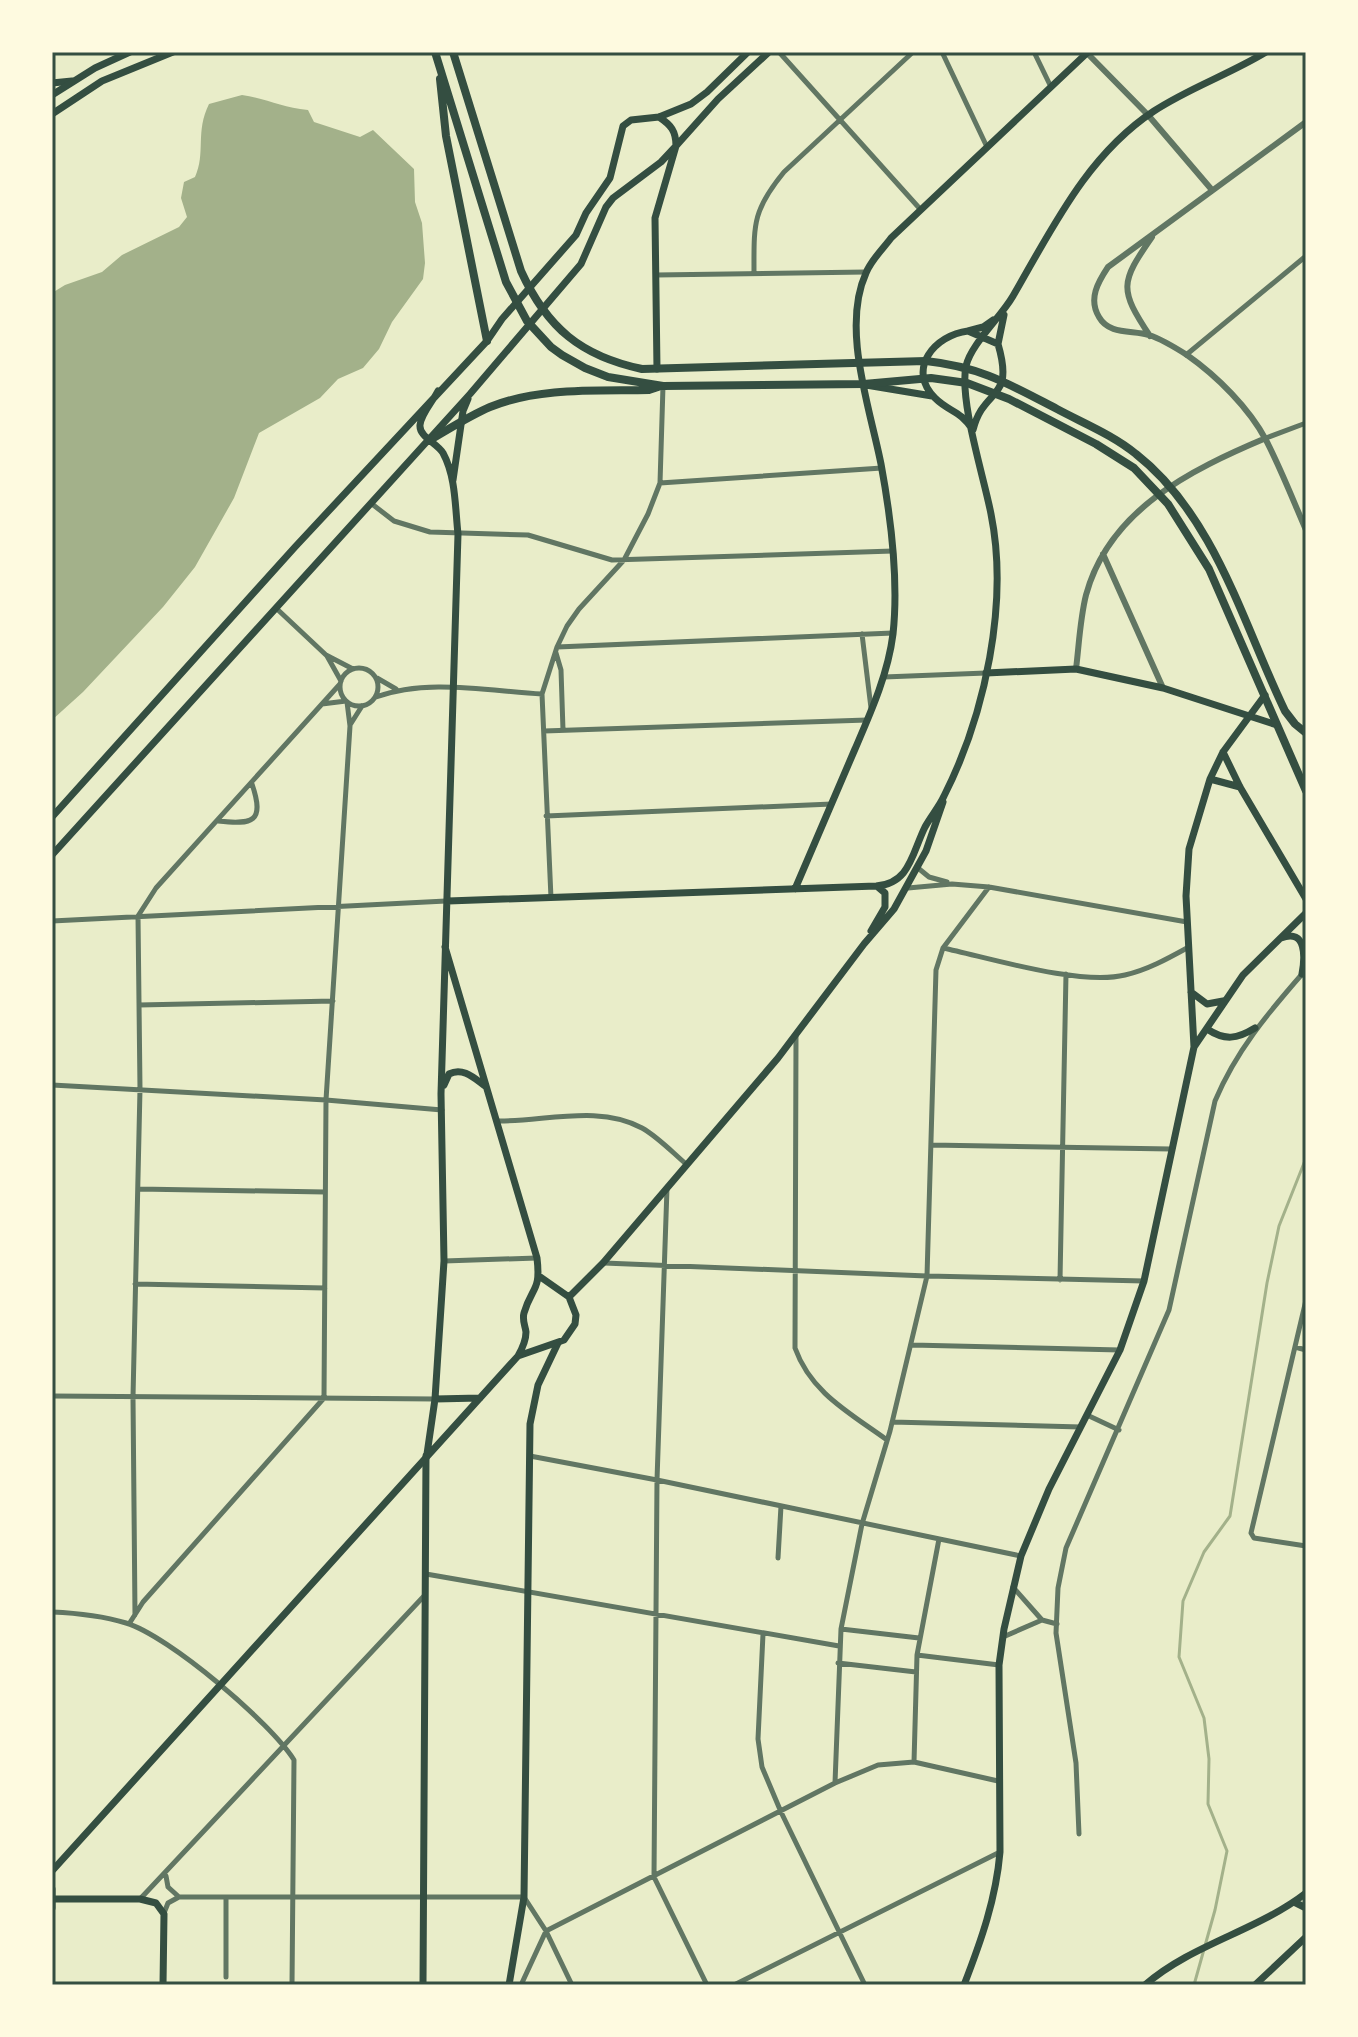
<svg xmlns="http://www.w3.org/2000/svg" width="1358" height="2037" font-family="Manrope,sans-serif">
  <style>
    .water { fill: #a3b18a }
    .lines { fill: none; stroke-linecap: round; stroke-linejoin: round }
    .stream { stroke: #a3b18a; stroke-width: 3 }
    .minor { stroke: #617663; stroke-width: 5 }
    .tertiary { stroke: #617663; stroke-width: 6 }
    .secondary { stroke: #344e41; stroke-width: 7 }
    .primary { stroke: #344e41; stroke-width: 7 }
    .trunk { stroke: #344e41; stroke-width: 8 }
    .neatline { fill: none; stroke: #344e41; stroke-width: 3 }
  </style>
  <rect width="100%" height="100%" fill="#e9edc9"/>
  <path class="water" d="M242 95C268 99 282 108 308 110L314 122 360 137 373 130 414 169 415 202 422 223 425 263 423 279 392 322 379 349 363 368 338 379 320 398 259 433 234 498 195 567 163 607 83 692 52 720V293L65 285 102 272 122 255 179 227 187 217 181 198 184 182 195 177C206 153 195 132 209 104Z"/>
  <g class="lines">
    <path class="stream" d="M1194 1985 1215 1910 1227 1851 1208 1804 1209 1759 1204 1718 1179 1657 1183 1601 1204 1552 1230 1516 1267 1283 1279 1226 1306 1158"/>
    <path class="minor" d="M779 52 921 210
      M942 52 987 147
      M1034 52 1051 87
      M754 273C754 225 752 211 784 172L913 52
      M656 275 866 272
      M1186 355 1306 256
      M1266 438 1306 423
      M660 483 882 468
      M372 504 394 521 430 532 528 535 612 560 893 551
      M277 609 326 655 353 669
      M862 634 871 708
      M557 647 893 633
      M556 653 561 670 563 730
      M327 656 341 681
      M340 687a19 19 0 1 1 38 0a19 19 0 1 1-38 0Z
      M884 677 986 673
      M377 678 396 689
      M376 697C426 678 489 691 542 694
      M322 704 346 701
      M350 725 362 706
      M544 731 867 720
      M546 816 832 804
      M218 821C253 825 265 822 252 784
      M918 868 929 877 947 882
      M908 888 952 884 989 887 1187 922
      M551 898 542 694 557 647 567 626 579 609 624 560 648 514 660 483 663 386
      M52 921 446 901
      M943 948C990 958 1080 986 1125 975 1147 970 1167 959 1187 948
      M139 1005 333 1001
      M796 1036 795 1348C811 1393 850 1413 887 1440
      M52 1085 326 1100 442 1110
      M497 1121C543 1122 599 1104 642 1128 658 1137 672 1152 686 1164
      M931 1145 1171 1149
      M667 1188 657 1480 654 1877 707 1985
      M138 1189 325 1192
      M444 1261 537 1258
      M604 1263 927 1276 1144 1281
      M1060 1280 1066 974
      M135 1284 325 1288
      M1306 1300 1251 1533 1254 1538 1306 1546
      M912 1345 1120 1350
      M1295 1347 1306 1350
      M52 1396 435 1399
      M1087 1415 1119 1430
      M892 1422 1081 1427
      M530 1456 657 1480 1021 1556
      M778 1558 781 1506
      M426 1574 839 1646
      M52 1612C76 1613 103 1616 126 1623 169 1636 271 1723 294 1760L292 1985
      M135 1615 133 1397 140 1089 138 916 156 888 340 684
      M1042 1620 1057 1624
      M129 1624 143 1602 324 1398 326 1100 350 726 347 702
      M841 1629 919 1638
      M763 1634 758 1739 762 1767 781 1812 865 1985
      M1003 1637 1042 1620 1013 1587
      M917 1655 999 1665
      M838 1663 916 1672
      M914 1762 917 1655 939 1539
      M835 1783 841 1629 862 1524 890 1431 927 1276 936 970 943 948 989 887
      M1079 1834 1076 1763 1056 1633 1058 1588 1066 1548 1169 1310 1215 1101C1236 1051 1268 1013 1303 973
      M166 1876 168 1887 179 1897
      M141 1898 424 1596
      M164 1913 168 1903 179 1897H524L546 1931 572 1985
      M226 1977V1897
      M521 1985 546 1931 835 1783 878 1765 914 1762 998 1781
      M734 1985 1000 1852"/>
    <path class="tertiary" d="M1087 53 1148 115 1212 190
      M1306 122 1108 267C1098 282 1088 299 1099 317 1109 335 1132 330 1149 335 1161 339 1176 348 1187 355 1217 376 1249 408 1266 440 1281 469 1293 500 1306 530
      M1150 336C1119 289 1120 283 1152 237
      M1103 554 1163 688
      M1076 669C1079 645 1080 619 1086 595 1109 510 1190 470 1266 438"/>
    <path class="secondary" d="M52 83 72 81
      M986 673 1076 669 1163 688 1277 725
      M1223 752 1240 787 1306 899
      M1210 779 1240 787
      M1281 938C1307 928 1305 958 1302 974
      M1191 992 1207 1004 1223 1001
      M1207 1029C1225 1041 1237 1039 1255 1028
      M1194 1047 1186 896 1189 849 1210 779 1223 752 1265 695
      M54 1899H140L156 1903 164 1914 163 1985
      M423 1985 426 1456
      M509 1985 524 1897 530 1424 538 1385 558 1343
      M964 1985C981 1941 996 1899 1000 1852L999 1665 1004 1629 1021 1556 1049 1489 1120 1350 1144 1281 1194 1047 1243 975 1306 913"/>
    <path class="primary" d="M52 95 95 68 130 52
      M52 114 102 81 173 52
      M659 117C671 125 676 131 676 146
      M968 331 998 344C1015 402 984 386 973 430 960 410 949 412 935 398 906 369 935 335 968 331Z
      M968 331 983 327 993 320
      M998 344 1004 315
      M657 369 655 218 676 146 718 99 769 52
      M866 385 932 396
      M453 480 463 411 468 399
      M52 817 295 547 487 341 502 319 576 235 586 213 610 178 623 126 631 120 659 117 691 104 707 92 748 52
      M52 855 470 394 581 264 606 207 613 198 661 162 676 146
      M795 889C815 843 835 796 855 749 871 712 888 674 893 634 899 579 891 518 881 464 870 408 841 328 866 273 871 260 883 249 891 238L1088 52
      M448 901 876 886C910 884 912 853 925 827 931 816 939 807 944 796 985 715 1009 603 991 514 984 477 959 401 966 366 971 344 1001 317 1013 296 1052 229 1087 155 1154 111 1189 88 1230 74 1266 52
      M871 931 885 907V893L878 887
      M444 1085 449 1074C463 1067 474 1078 485 1086
      M569 1297 603 1263 778 1058 864 944 894 909 926 851 943 802
      M518 1356 564 1340 575 1324 576 1315 569 1297 539 1276
      M435 1399 480 1398
      M427 1454 435 1399 444 1261 441 1094 458 534C455 507 456 477 443 453 437 443 419 437 420 425 421 414 433 401 438 391
      M52 1871 518 1356C522 1349 526 1341 526 1332 525 1325 522 1320 524 1313 532 1286 541 1292 537 1258L445 947
      M52 1889V1908
      M1294 1902 1306 1908
      M1145 1985C1192 1944 1257 1931 1306 1893
      M1255 1985 1306 1937"/>
    <path class="trunk" d="M435 52 506 282 527 321 551 347 562 355 585 368 608 377 663 386 864 384 931 378 967 383 1009 399 1096 444 1134 468 1168 504 1209 569 1306 791
      M453 52 521 271C547 328 581 356 642 369L926 361C981 367 1009 384 1057 409 1083 423 1113 435 1136 454 1215 516 1243 624 1285 711L1295 724 1306 733
      M440 79 446 136 487 341
      M430 440C449 429 469 416 490 407 539 387 597 391 649 390L658 387"/>
  </g>
  <rect width="1358" height="2037" fill="none" stroke="#fefae0" stroke-width="108"/>
  <rect x="54" y="54" width="1250" height="1929" class="neatline"/>
</svg>
